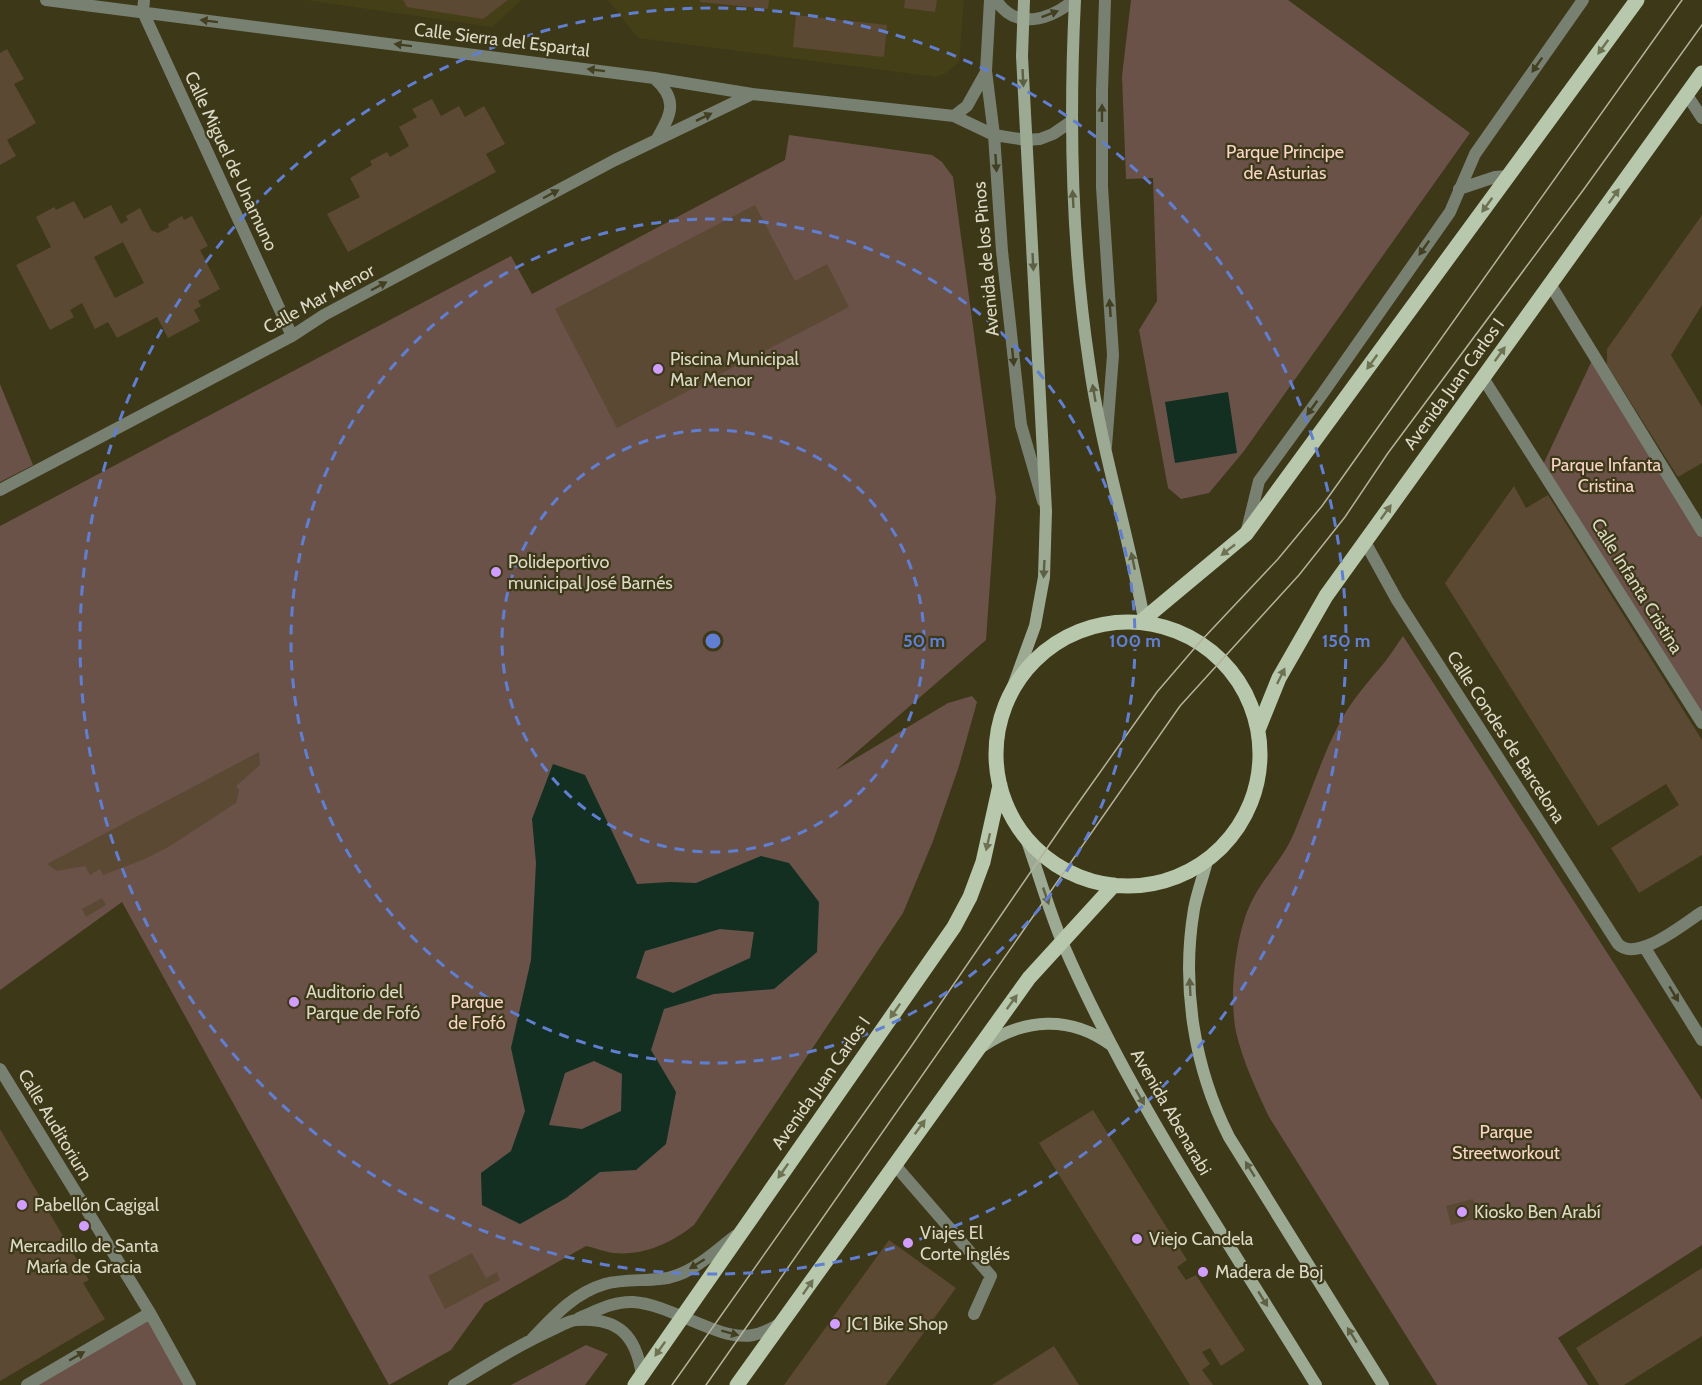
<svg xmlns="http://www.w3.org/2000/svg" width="1702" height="1385" font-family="Cabin,sans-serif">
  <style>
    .built { fill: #453f17 }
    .green { fill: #6a5249 }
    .water { fill: #122f22; fill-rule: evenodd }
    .building { fill: #5b4933; fill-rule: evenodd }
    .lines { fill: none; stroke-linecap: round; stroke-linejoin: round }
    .service { stroke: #788072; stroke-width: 12 }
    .pedestrian { stroke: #788072; stroke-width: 12 }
    .minor { stroke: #788072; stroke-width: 12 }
    .secondary { stroke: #9ca993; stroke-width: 12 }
    .primary { stroke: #b7c8ac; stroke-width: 15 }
    .tram { stroke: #b5b29c; stroke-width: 1.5 }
    .oneway { fill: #433f21 }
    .oneway2 { fill: #6e7253 }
    .oneway3 { fill: #5e6043 }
    .ring { fill: none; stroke: #607fd2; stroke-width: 3; stroke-dasharray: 10 8 }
    .poi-dot { fill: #d19dfe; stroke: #3d3818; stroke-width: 2 }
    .labels { text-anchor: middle; stroke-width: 4.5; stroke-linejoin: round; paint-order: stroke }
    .street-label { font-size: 18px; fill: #dbd9c6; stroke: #3d3818 }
    .park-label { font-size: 18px; fill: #f7d4c7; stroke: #3d3818 }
    .poi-label { font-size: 18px; fill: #dbd9c6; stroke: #3d3818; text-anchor: start }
    .centre { fill: #607fd2; stroke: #3d3818; stroke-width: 3 }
    .ring-label { font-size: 18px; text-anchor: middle; font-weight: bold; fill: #607fd2; stroke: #3d3818; stroke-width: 4.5; stroke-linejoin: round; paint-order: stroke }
  </style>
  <rect width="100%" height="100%" fill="#3d3818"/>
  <path class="built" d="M306 0H522L492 27Z
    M608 0H964L959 62 946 73 936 77 638 38Z"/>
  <path class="green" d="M1131 0H1288L1470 133 1244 451 1209 493 1181 499 1168 488 1139 330 1157 301 1153 178 1126 179 1122 76Z
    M789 135 932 155 942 162 953 177 996 498 986 640 836 770 948 703 972 696 977 702 959 766 933 841 903 913 694 1225C671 1243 644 1256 614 1253 605 1252 595 1248 586 1246L485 1303 451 1350 389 1385 122 902 0 990V526L511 256 532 294 785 160Z
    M1594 356 1702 531V723L1541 469Z
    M0 384 33 465 0 482Z
    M1403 636 1702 1100V1245L1558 1338 1588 1385H1437L1269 1117C1256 1089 1243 1062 1236 1032 1229 996 1235 940 1249 907 1261 879 1283 860 1294 833 1309 798 1320 762 1337 728 1348 705 1363 688 1379 669 1388 659 1395 647 1403 636Z
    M150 1313 190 1385H27Z
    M586 1345 608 1354 585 1385H511Z"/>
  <path class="water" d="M1228 392 1237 453 1175 463 1165 402Z
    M553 764 585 775 637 884 670 882 696 883 761 856 789 863 819 902 817 952 774 989 714 994 664 1009 651 1050 676 1092 666 1144 636 1170 600 1172 566 1198 520 1224 482 1205 481 1173 511 1151 525 1111 511 1048 531 960 536 863 532 819ZM720 929 754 932 750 958 673 993 636 978 645 951ZM594 1061 622 1074 621 1111 582 1129 549 1125 565 1073Z"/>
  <path class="building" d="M403 0H508L483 19 407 7Z
    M700 0H769L768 9 700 2Z
    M905 0H937L935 12 904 8Z
    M796 15 887 25 884 57 793 47Z
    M7 49 24 79 14 84 36 123 7 140 16 156 0 165V53Z
    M432 99 441 116 459 106 465 117 484 106 505 144 486 154 496 172 348 252 327 214 360 197 350 178 372 165 370 161 387 152 390 157 409 146 399 127 417 117 412 109Z
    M74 201 84 219 111 205 121 224 128 220 126 216 140 208 151 230 158 233 169 227 168 224 182 216 184 220 192 216 208 246 200 250 220 289 198 301 201 306 194 310 200 321 168 338 157 317 117 338 108 322 95 329 82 303 70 310 74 317 50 330 16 265 51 247 36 217 54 207 56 210ZM123 242 144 283 115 298 94 257Z
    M755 205 795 281 827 264 849 307 617 428 555 309Z
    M1702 215V305L1671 355 1702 407V463L1678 477 1607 365V349Z
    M1514 486 1526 508 1548 495 1702 740V855L1639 893 1611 848 1679 805 1666 784 1598 826 1445 583Z
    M259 752 260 765 236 786 239 790 236 803 170 846 145 859 103 875 100 869 90 875 85 866 57 871 47 864Z
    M102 898 106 905 86 917 82 909Z
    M1093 1110 1187 1260 1177 1267 1186 1280 1196 1275 1245 1350 1221 1366 1210 1348 1202 1352 1210 1364 1202 1370 1213 1385H1190L1039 1143Z
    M0 1129 89 1280 83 1283 105 1319 0 1381Z
    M1473 1199 1478 1218 1451 1225 1446 1206Z
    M889 1240 956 1288 886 1385H784Z
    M472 1253 486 1278 497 1272 500 1280 445 1309 428 1276Z
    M1702 1268V1336L1624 1385H1599L1576 1348Z
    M1054 1346 1079 1385H992Z"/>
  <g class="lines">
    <path class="service" d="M1645 948 1702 1040"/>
    <path class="pedestrian" d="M1550 284 1702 531
      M1483 378 1702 723"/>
    <path class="minor" d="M46 0 654 78 752 94 954 116 994 135 1026 140 1040 139 1053 134 1072 121
      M144 0 143 12 292 336
      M990 0 986 71 994 135 1002 251 1021 425 1043 501
      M996 0C1016 31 1050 20 1074 0
      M1105 0 1102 91V187L1113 355 1106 446
      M654 78C679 100 671 114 657 139
      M1687 95 1702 118
      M954 116 967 106 986 72
      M1459 189 1495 177 1508 176
      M0 490 292 336 324 315 615 160 752 94
      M1247 530 1259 481 1323 393 1450 212 1475 154 1583 0
      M1365 542 1397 600 1618 944C1637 963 1683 924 1702 912
      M0 1069 150 1313 190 1385
      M894 1164 991 1276 974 1314
      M579 1318C596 1311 614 1301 633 1302 671 1304 719 1342 753 1335 763 1333 771 1329 779 1324
      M532 1339C553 1317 574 1293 605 1284 622 1279 642 1281 660 1279 689 1277 713 1253 735 1236
      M27 1385 150 1313
      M454 1385C487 1365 520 1344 556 1328 562 1325 570 1320 577 1320 619 1317 636 1336 642 1375"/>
    <path class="secondary" d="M1075 0C1069 121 1071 242 1089 362 1101 449 1128 532 1144 619
      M1008 700 1035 626 1044 577 1046 511 1022 56 1024 0
      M1027 841C1039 875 1049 911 1063 944 1130 1099 1228 1241 1316 1385
      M1207 861C1203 877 1197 893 1194 909 1181 986 1194 1068 1229 1137L1383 1385
      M983 1046C1024 1018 1070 1015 1111 1045"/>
    <path class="primary" d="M1144 619 1246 534 1637 0
      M996 754a132 132 0 1 1 264 0a132 132 0 1 1-264 0Z
      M1258 730 1279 678 1326 596 1702 73
      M635 1385 954 927 970 897 983 862 1000 785
      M737 1385 1029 978 1114 885"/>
    <path class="tram" d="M672 1385 910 1048 1069 816 1157 692 1199 643 1278 559 1322 506 1682 0
      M706 1385 1180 706 1299 575 1345 517 1388 453 1584 189 1702 25"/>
  </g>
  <defs><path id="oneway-solid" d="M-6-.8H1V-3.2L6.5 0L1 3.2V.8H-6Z" transform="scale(1.5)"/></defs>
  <g class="oneway">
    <use href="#oneway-solid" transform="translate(1050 14) rotate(-21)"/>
    <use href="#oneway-solid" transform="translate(209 21) rotate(-173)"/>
    <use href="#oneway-solid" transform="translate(403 45) rotate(-173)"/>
    <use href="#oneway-solid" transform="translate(1537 65) rotate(125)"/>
    <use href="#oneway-solid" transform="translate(596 70) rotate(-173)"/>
    <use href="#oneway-solid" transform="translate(1102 113) rotate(-90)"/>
    <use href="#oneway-solid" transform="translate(704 117) rotate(-26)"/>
    <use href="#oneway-solid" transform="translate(996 163) rotate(86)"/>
    <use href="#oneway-solid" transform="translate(551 194) rotate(-28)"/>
    <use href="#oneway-solid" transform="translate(1424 248) rotate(125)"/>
    <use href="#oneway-solid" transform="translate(379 286) rotate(-28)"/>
    <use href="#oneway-solid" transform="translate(1110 308) rotate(-94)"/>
    <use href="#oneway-solid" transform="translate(1013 357) rotate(84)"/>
    <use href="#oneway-solid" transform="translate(1312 408) rotate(126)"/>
    <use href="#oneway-solid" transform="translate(1674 994) rotate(59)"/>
    <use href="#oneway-solid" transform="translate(697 1264) rotate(148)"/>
    <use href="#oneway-solid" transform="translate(730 1333) rotate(15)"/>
    <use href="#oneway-solid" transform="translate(77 1356) rotate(-30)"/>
  </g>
  <g class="oneway2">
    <use href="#oneway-solid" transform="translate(1603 47) rotate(126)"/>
    <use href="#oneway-solid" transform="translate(1614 196) rotate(-54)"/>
    <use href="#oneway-solid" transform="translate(1487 205) rotate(126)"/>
    <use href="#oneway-solid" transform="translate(1500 354) rotate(-54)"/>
    <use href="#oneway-solid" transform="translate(1372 362) rotate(126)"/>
    <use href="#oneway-solid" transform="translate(1386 512) rotate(-54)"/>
    <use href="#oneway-solid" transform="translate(1228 550) rotate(142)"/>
    <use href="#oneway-solid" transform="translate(1281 676) rotate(-64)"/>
    <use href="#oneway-solid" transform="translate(988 842) rotate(103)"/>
    <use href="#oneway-solid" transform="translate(1012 1002) rotate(-54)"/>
    <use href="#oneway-solid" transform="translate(895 1011) rotate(125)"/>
    <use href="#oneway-solid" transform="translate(920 1127) rotate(-54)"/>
    <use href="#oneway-solid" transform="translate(783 1171) rotate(125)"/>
    <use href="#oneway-solid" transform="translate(808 1287) rotate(-55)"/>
    <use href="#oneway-solid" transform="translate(660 1349) rotate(125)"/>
  </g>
  <g class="oneway3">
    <use href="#oneway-solid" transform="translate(1023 78) rotate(87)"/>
    <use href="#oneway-solid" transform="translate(1073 199) rotate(-93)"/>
    <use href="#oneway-solid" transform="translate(1033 262) rotate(87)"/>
    <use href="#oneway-solid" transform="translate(1094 393) rotate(-100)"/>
    <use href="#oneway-solid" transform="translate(1133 561) rotate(-102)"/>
    <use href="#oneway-solid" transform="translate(1044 569) rotate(93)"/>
    <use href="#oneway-solid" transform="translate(1046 896) rotate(71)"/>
    <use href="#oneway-solid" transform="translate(1190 987) rotate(-93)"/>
    <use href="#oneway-solid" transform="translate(1140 1097) rotate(60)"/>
    <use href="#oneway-solid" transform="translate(1250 1169) rotate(-122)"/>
    <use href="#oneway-solid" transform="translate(1263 1299) rotate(58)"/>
    <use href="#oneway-solid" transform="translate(1352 1335) rotate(-122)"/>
  </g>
  <g class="ring">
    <circle cx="713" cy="641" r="211"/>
    <circle cx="713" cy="641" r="422"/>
    <circle cx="713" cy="641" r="633"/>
  </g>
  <g class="poi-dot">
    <circle cx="658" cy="369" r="6"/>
    <circle cx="496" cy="572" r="6"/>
    <circle cx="294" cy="1002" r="6"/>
    <circle cx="22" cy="1205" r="6"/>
    <circle cx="1462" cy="1212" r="6"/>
    <circle cx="84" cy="1226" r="6"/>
    <circle cx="1137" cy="1239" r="6"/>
    <circle cx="908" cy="1243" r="6"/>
    <circle cx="1203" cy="1272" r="6"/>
    <circle cx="835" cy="1324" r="6"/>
  </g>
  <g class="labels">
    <g class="street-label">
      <text transform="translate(502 40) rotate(7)" y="6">Calle Sierra del Espartal</text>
      <text transform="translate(231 161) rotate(65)" y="6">Calle Miguel de Unamuno</text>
      <text transform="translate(986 259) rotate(-95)" y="6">Avenida de los Pinos</text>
      <text transform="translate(319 299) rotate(-29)" y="6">Calle Mar Menor</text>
      <text transform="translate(1454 384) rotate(-54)" y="6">Avenida Juan Carlos I</text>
      <text transform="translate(1637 586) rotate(58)" y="6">Calle Infanta Cristina</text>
      <text transform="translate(1506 737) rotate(57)" y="6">Calle Condes de Barcelona</text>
      <text transform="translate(821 1083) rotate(-55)" y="6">Avenida Juan Carlos I</text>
      <text transform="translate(1171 1112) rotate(60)" y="6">Avenida Abenarabi</text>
      <text transform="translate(55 1125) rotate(59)" y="6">Calle Auditorium</text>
    </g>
    <g class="park-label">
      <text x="1285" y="158">Parque Principe<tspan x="1285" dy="21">de Asturias</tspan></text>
      <text x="1606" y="471">Parque Infanta<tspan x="1606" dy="21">Cristina</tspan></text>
      <text x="477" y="1008">Parque<tspan x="477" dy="21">de Fofó</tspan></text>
      <text x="1506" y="1138">Parque<tspan x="1506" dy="21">Streetworkout</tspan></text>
    </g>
    <g class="poi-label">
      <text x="670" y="365">Piscina Municipal<tspan x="670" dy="21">Mar Menor</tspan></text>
      <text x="508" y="568">Polideportivo<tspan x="508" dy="21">municipal José Barnés</tspan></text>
      <text x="306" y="998">Auditorio del<tspan x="306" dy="21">Parque de Fofó</tspan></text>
      <text x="34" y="1211">Pabellón Cagigal</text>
      <text x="1474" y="1218">Kiosko Ben Arabí</text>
      <text x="920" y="1239">Viajes El<tspan x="920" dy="21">Corte Inglés</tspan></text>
      <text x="1149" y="1245">Viejo Candela</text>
      <text x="84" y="1252" text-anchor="middle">Mercadillo de Santa<tspan x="84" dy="21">María de Gracia</tspan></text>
      <text x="1215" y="1278">Madera de Boj</text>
      <text x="847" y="1330">JC1 Bike Shop</text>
    </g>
  </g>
  <circle cx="713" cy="641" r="9" class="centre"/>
  <g class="ring-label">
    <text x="924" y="647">50 m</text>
    <text x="1135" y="647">100 m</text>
    <text x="1346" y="647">150 m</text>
  </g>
</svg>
